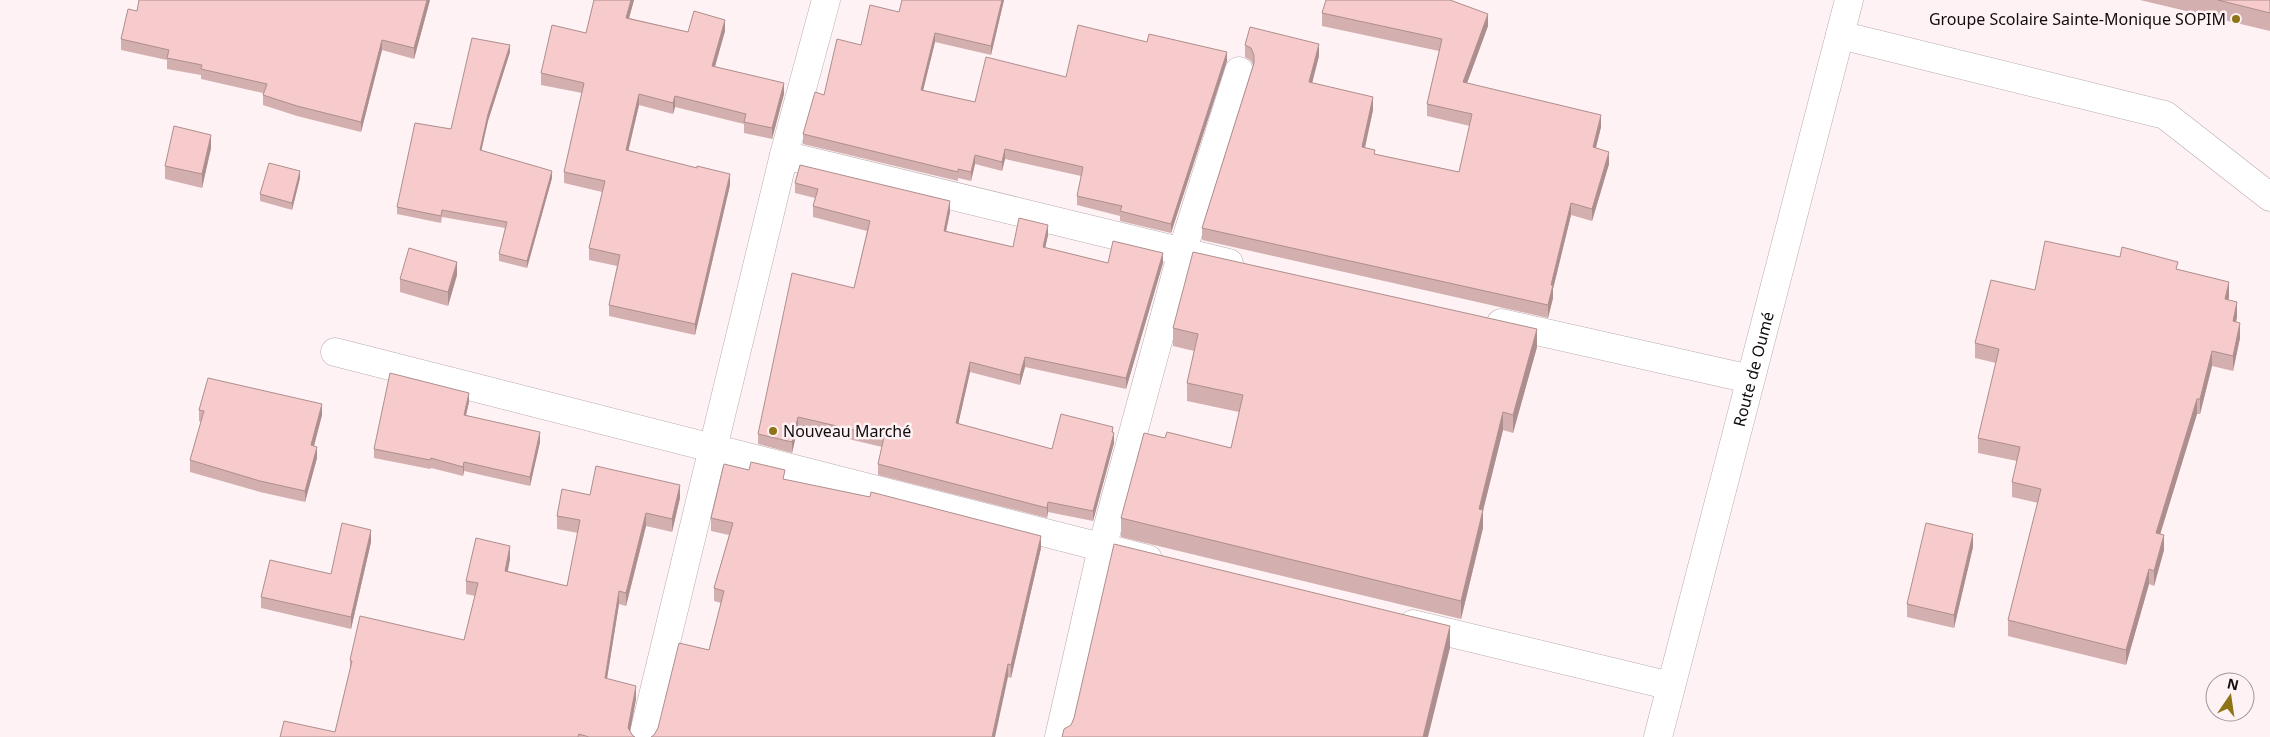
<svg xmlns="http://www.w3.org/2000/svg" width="2270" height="737" font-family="'Noto Sans',sans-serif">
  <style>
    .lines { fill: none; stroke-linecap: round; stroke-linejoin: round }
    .minor-casing { stroke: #b8acaf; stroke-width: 29 }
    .minor { stroke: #fff; stroke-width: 28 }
    .wall { fill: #d4afaf }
    .shaded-wall { fill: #ad8e8e }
    .building { fill: #f7cbcb; stroke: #ad8e8e }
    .poi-dot { fill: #8e7317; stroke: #fff2f5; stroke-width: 2 }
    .labels { text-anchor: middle; stroke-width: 5; stroke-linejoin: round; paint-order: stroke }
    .poi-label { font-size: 16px; fill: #110d0e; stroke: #fff2f5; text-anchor: end }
    .street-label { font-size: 16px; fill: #110d0e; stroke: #fff2f5 }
  </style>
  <rect width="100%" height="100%" fill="#fff2f5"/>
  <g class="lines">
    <g class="minor-casing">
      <g id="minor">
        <path d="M1840 35 2165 115 2270 197"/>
        <path d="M784 155 1229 263"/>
        <path d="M1501 323 1750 379"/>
        <path d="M335 352 1148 559"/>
        <path d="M1413 624 1671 686"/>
        <path d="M643 737 784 155 826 0"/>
        <path d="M1059 737 1102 548 1182 252 1239 71"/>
        <path id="s1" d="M1658 737 1849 0"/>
      </g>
    </g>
    <use href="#minor" class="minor"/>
  </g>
  <path class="wall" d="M430 0 414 59 382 50 361 132 297 116 263 105V93L201 79V75L167 69V60L121 50V39Z
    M594 0H634L629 18 688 32 725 31 715 66 784 94 772 139 744 133V124L675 107 673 114 639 105 628 150 730 185 695 335 609 316V305L617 266 589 260V248L602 192 564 183V172L582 93 541 85V73L586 33Z
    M902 0H1004L991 55 935 42 923 90 975 102 1066 77 1227 61 1171 233 1120 221V216L1077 205V196L1081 176 1005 159 1002 171 975 164 971 181 958 178V181L803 144V134L824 95 861 45 899 12Z
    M2140 0H2270V31Z
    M1322 13 1488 26 1467 83 1601 127 1596 148 1609 164 1592 221 1571 215 1553 289V298L1548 318 1202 240V228L1253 65 1251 61 1245 57V45L1319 56 1312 83 1373 110 1365 148 1375 154 1459 172 1470 126 1427 116V104L1439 51 1322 26Z
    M510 52 488 121 481 150 552 178 527 268 499 261V254L505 228 442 217 441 223 397 214V207L451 129Z
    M211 148 202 188 165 179V166Z
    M300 178 292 210 260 201V194Z
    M795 183 950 212 946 231 1013 247 1048 235 1045 248 1108 263H1163L1126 389 1025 367 1020 385 970 372 958 424 1052 449 1113 433 1114 443 1093 521 1048 512 1047 518 878 475V464L882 447 798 427 792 453 758 444V434L854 288 867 231 813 217V206L815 198 795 193Z
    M2178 269 2229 297 2228 300 2237 317 2236 322 2240 338 2233 371 2212 366 2200 414H2197L2160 534 2164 550 2154 586 2149 584 2126 665 2008 636V620L2038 503 2012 497V482L2017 461 1978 453V438L1996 363 1975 358V343L2035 290Z
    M457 275 448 306 400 292V279Z
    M1173 328 1537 347 1513 433 1503 430 1483 510V528L1461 619 1121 537V518L1165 438 1231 448 1239 412 1187 401V383L1194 351 1173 346Z
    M469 402 466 415 540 442 530 486 464 471 463 476 431 468 430 469 374 458V449Z
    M199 410 322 415 314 446 317 458 305 502 260 492 190 472V460L201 422 199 421Z
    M785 480 1041 548 1011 678 1008 677 654 735 709 650 721 603 714 601V588L729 535 711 531V518Z
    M590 495 680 498 672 532 646 526 626 606 619 604 607 678 636 699 630 731 633 736 635 737H280L335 732 350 670V660L464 640 475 596 466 594V581L510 559 508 571 567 586 578 533 557 529V516Z
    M371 542 351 629 261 608V597L331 574Z
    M1973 547 1954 628 1907 617V604Z"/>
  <path class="shaded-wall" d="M427 0H430L414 59V48Z
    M631 0H634L626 29V18Z
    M1002 0H1004L991 55V46Z
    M1488 14V26L1463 94V82Z
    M725 20V31L712 77V66Z
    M935 33V42L921 99V90Z
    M382 40V50L361 132V122Z
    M1319 44V56L1309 95V82Z
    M510 45V52L488 121 480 157V150L488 114Z
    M1227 52V61L1171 233V224Z
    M784 83V94L772 139V128Z
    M639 94V105L626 161V150Z
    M675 96V107L673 114V103Z
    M1373 97V110L1362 160V147Z
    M1601 115V127L1593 159V147Z
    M211 135V148L202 188V174Z
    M1005 149V159L1002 171V162Z
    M1609 152V164L1592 221V209Z
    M975 155V164L971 181V172Z
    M300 171V178L292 210V203Z
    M552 171V178L527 268V261Z
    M730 174V185L695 335V324Z
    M950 201V212L944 241V231Z
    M1571 203V215L1553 289V298L1548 318V305L1551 285Z
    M1048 225V235L1043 258V247Z
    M1163 253V263L1126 389V378Z
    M457 262V275L448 306V292Z
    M2229 282V297L2225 314V299Z
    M2237 302V317L2233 336V321Z
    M2240 323V338L2233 371V356Z
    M1537 329V347L1513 433V415Z
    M2212 351V366L2200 414V399Z
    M1025 357V367L1020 385V375Z
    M970 362V372L956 434V423Z
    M469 393V402L464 424V415Z
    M2197 399V414L2156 548V533Z
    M322 404V415L311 457V445Z
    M1503 412V430L1479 527V509Z
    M798 417V427L792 453V442Z
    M1113 427V437L1114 433V443L1093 521V511Z
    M540 432V442L530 486V477Z
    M317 447V458L305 502V491Z
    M464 462V471L463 476V467Z
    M680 485V498L672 532V519Z
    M1048 502V512L1047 518V508Z
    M1483 510V528L1461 619V601Z
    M646 513V526L626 606V593Z
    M371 530V542L351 629V617Z
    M1973 534V547L1954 628V615Z
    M2164 535V550L2154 586V571Z
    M1041 536V548L1011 678V665Z
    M510 546V559L505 583V571Z
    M2149 569V584L2126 665V650Z
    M619 591V604L605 691V678Z
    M1450 626V648L1428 737H1423Z
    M1008 664V677L995 737H992Z
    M636 686V699L629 737 628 728Z"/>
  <path class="building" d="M139 0H427L414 48 382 40 361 122 297 106 263 95 267 84 201 69 202 65 167 58 169 50 121 39 128 9 137 11Z
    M594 0H631L626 18 688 32 694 11 725 20 712 66 784 83 772 128 744 122 746 114 675 96 673 103 639 94 626 150 697 168V166L730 174 695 324 609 305 620 255 589 248 605 181 564 172 584 83 541 73 552 25 586 33Z
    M902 0H1002L991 46 935 33 921 90 975 102 986 57 1066 77 1078 25 1147 42 1149 34 1227 52 1171 224 1120 211 1122 206 1077 196 1083 167 1005 149 1002 162 975 155 971 172 958 169V172L803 134 815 92 824 95 837 39 861 45 870 5 899 12Z
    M1326 0H1450L1488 14 1463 82 1601 115 1593 147 1609 152 1592 209 1571 203 1551 285H1553L1548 305 1202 228 1254 63V55L1251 48 1245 45 1250 27 1319 44 1309 82 1373 97 1362 147 1375 150 1374 154 1459 172 1472 114 1427 104 1442 39 1322 13Z
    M2218 0H2270V13Z
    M472 38 510 45 488 114 480 150 552 171 527 261 499 254 507 222 442 210 441 216 397 207 415 123 451 129Z
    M174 126 211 135 202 174 165 166Z
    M269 163 300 171 292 203 260 194Z
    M800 165 950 201 944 231 1013 247 1019 218 1048 225 1043 247 1108 263 1113 241 1163 253 1126 378 1025 357 1020 375 970 362 956 423 1052 449 1061 414 1113 427 1112 432 1114 433 1093 511 1048 502 1047 508 878 464 884 437 798 417 792 442 758 434 792 273 854 288 870 221 813 206 818 189 795 183Z
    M2045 241 2120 257 2122 247 2178 262 2176 269 2229 282 2225 299 2237 302 2233 321 2240 323 2233 356 2212 351 2200 399H2197L2156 533 2164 535 2154 571 2149 569 2126 650 2008 620 2041 489 2012 482 2020 447 1978 438 1999 349 1975 343 1991 280 2035 290Z
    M409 248 457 262 448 292 400 279Z
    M1193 252 1537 329 1513 415 1503 412 1479 509 1483 510 1461 601 1121 518 1144 433 1165 438 1167 432 1231 448 1243 395 1187 383 1198 334 1173 328Z
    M390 373 469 393 464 415 540 432 530 477 464 462 463 467 431 458 430 460 374 449Z
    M208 378 322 404 311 445 317 447 305 491 260 481 190 460 204 411 199 410Z
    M751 462 785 470 783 479 870 497 871 492 1041 536 1011 665 1008 664 992 737H651L654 735 658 728 679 643 709 650 724 591 714 588 733 523 711 518 724 464 749 470Z
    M596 466 680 485 672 519 646 513 626 593 619 591 605 678 636 686 628 728 633 736 635 737H589L579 734 578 737H280L284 721 335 732 352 661 350 660 360 616 464 640 478 583 466 581 476 538 510 546 505 571 567 586 580 520 557 516 562 489 590 495Z
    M342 523 371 530 351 617 261 597 270 560 331 574Z
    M1926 523 1973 534 1954 615 1907 604Z
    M1114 544 1450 626 1423 737H1062L1064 729 1071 725 1074 718Z"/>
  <g class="poi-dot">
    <circle cx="2236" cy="19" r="5"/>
    <circle cx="773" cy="431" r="5"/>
  </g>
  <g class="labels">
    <g class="poi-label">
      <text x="2226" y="25">Groupe Scolaire Sainte-Monique SOPIM</text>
      <text x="783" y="437" text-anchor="start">Nouveau Marché</text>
    </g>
    <g class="street-label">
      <text dy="6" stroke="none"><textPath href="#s1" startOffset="380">Route de Oumé</textPath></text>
    </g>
  </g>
  <g transform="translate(2230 697) rotate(13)"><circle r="24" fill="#fff2f5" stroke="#a09699"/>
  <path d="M0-4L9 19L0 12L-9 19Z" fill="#8e7317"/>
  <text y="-8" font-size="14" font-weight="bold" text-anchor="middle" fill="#110d0e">N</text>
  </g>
</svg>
